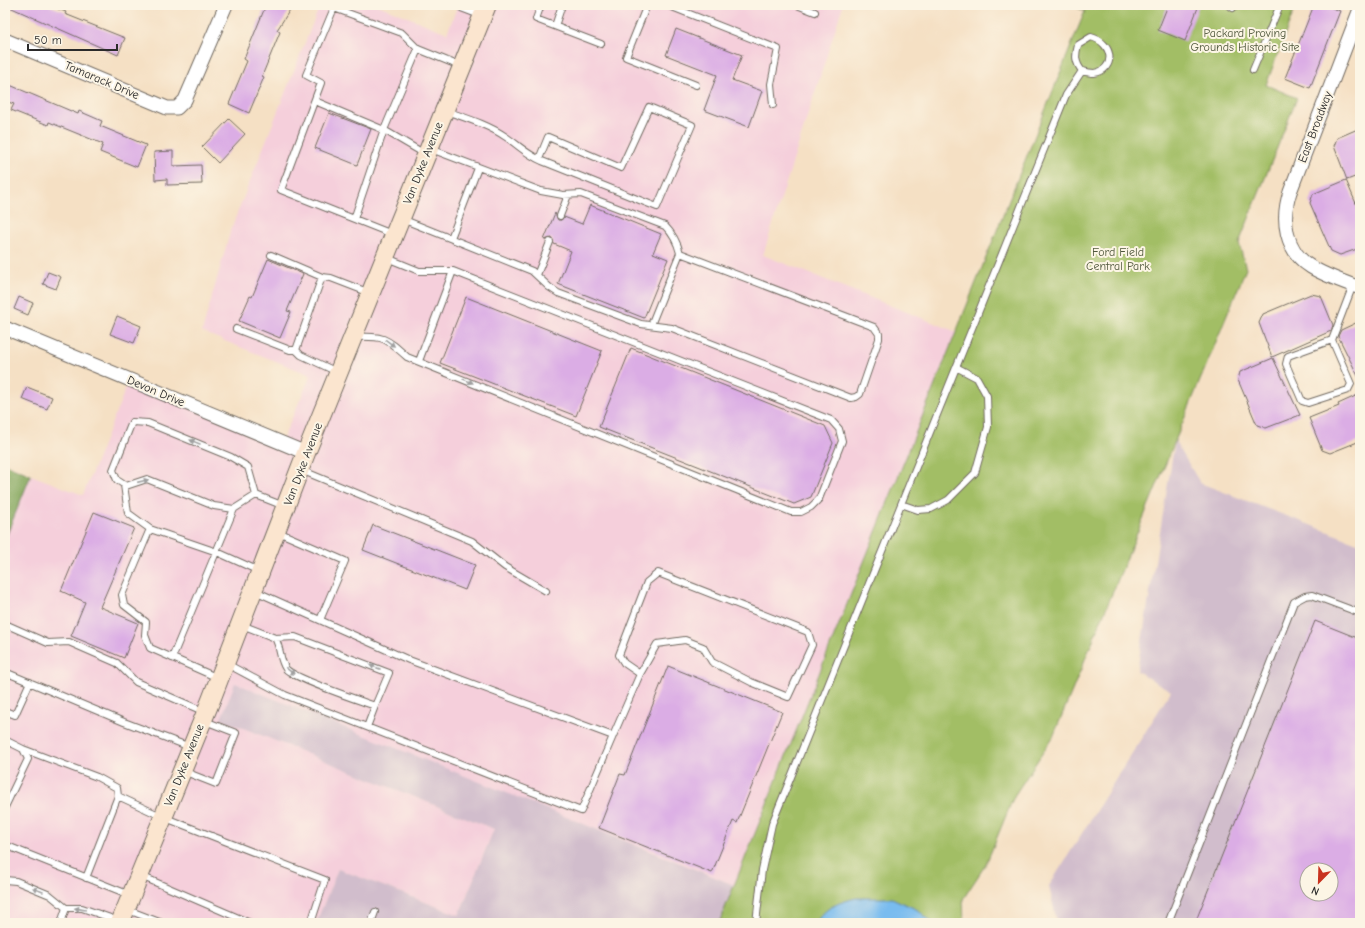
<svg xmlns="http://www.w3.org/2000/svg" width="1365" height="928" font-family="'Comic Neue',sans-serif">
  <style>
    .built { fill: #f5cfdb }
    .industrial { fill: #d1bdcc; fill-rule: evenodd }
    .green { fill: #a2be65; stroke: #667448 }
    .forest { fill: #81a55a; stroke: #566842 }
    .water { fill: #79bcef; stroke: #52748d }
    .building { fill: #dbade5; fill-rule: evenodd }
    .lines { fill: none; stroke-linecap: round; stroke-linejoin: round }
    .lane-casing { stroke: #726a61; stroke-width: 8 }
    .street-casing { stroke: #726a61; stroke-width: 15 }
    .secondary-casing { stroke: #726a61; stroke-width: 20 }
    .lane { stroke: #fff; stroke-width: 6 }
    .street { stroke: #fff; stroke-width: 13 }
    .secondary { stroke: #fbe5cf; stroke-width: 18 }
    .oneway { fill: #a0a0a0 }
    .labels { text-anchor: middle; stroke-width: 4; stroke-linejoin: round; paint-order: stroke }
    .park-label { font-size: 12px; fill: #4f573c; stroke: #fcf5e5 }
    .street-label { font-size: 12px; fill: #2b2b2b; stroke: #fcf5e5 }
  </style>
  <rect width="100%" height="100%" fill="#fcf5e5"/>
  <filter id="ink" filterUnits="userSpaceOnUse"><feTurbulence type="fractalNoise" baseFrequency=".025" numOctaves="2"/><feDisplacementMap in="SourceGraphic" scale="8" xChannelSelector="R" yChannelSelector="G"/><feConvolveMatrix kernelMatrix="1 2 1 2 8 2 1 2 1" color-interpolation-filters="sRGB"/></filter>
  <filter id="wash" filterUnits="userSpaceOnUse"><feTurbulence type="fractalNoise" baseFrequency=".012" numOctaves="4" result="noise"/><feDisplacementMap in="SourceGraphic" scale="16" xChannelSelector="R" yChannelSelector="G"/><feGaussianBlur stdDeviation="0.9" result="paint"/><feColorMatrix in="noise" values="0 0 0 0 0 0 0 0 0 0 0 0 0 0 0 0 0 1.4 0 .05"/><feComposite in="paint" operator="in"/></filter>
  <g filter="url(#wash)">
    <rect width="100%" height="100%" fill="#f5e0c4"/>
    <path class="built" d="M320 5H378L447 33 458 5H843L763 255 957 332 734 885 235 684 222 719 494 829 459 915 338 869 316 923H5V539L31 475 83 495 129 380 281 443 311 375 202 332 231 229Z"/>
    <path class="industrial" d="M1175 441 1200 483 1360 544V923H1057L1049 886 1171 691 1137 671ZM1307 870H1331V894H1307Z
      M235 683 734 885 719 923H316L338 869 459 915 494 829 221 719Z"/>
    <path class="green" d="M1071 5H1296L1266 85 1297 98 1239 243 1246 269 1053 737 1014 796 986 864 963 899 964 923H719L1085 11Z"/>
    <path class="forest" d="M5 464 31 475 5 539Z"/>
    <path class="water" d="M856 898H892L918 910 933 923H816C824 907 840 902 856 898Z"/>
    <g id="blocks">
      <path class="building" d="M5 5H48L66 12 65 14 125 38 118 55Z
        M266 5H293L277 30 280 32 262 76 264 77 249 113 229 104 247 61 244 59Z
        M1168 5H1199L1185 41 1158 30Z
        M1314 5H1325L1340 11 1310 88 1285 78Z
        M676 29 742 55 732 80 762 91 749 127 704 110 717 75 666 55Z
        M5 83 78 114 79 111 102 121 100 126 146 145 137 167 100 152 103 144 49 122 48 125 11 110 14 104 5 101Z
        M329 113 371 129 357 165 315 148Z
        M229 119 245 134 218 163 202 147Z
        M1360 128V175L1347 180 1334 146 1337 138Z
        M173 151V166L201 165 202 184 167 185V179L155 180 154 152Z
        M1346 180 1360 213V248L1340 255 1331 251 1310 203 1313 194Z
        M590 205 661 234 653 253 668 259 644 318 558 284 571 251 554 244 552 238 544 240 555 213 558 220H561L564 217 582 224Z
        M268 259 303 274 287 311 291 312 280 338 239 321 250 296 252 297Z
        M48 272 61 277 56 289 43 284Z
        M1311 294 1321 296 1333 325 1331 331 1272 357 1259 323 1263 314Z
        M19 297 33 303 28 315 14 309Z
        M466 297 602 351 576 416 440 363Z
        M117 316 141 326 134 343 110 334Z
        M1360 321V380L1338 336 1341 330Z
        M631 348 825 426 833 443 811 497 794 504 599 427Z
        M1273 358 1300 415 1266 428 1257 425 1238 380 1240 372Z
        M27 387 52 397 47 409 22 399Z
        M1360 394V441L1330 453 1322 450 1309 418 1339 406 1338 404Z
        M94 512 134 528 100 607 138 623 124 658 71 636 85 602 61 591Z
        M373 525 475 565 465 590 363 550Z
        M1315 621 1360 639V923H1195ZM1307 870H1331V894H1307Z
        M668 666 782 712 737 823 733 821 712 873 599 828 620 774 625 775Z"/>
    </g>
  </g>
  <g filter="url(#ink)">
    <use href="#blocks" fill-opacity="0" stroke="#726a61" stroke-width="1"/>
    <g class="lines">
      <g class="lane-casing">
        <path id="lane" d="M541 5 536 19 601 44
          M647 5 626 57 696 85
          M667 5 778 49 771 84 773 105
          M797 5 815 12
          M1229 5 1233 8
          M555 26 562 5
          M1091 37C1114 43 1116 70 1094 73 1091 73 1086 72 1082 71 1075 62 1075 56 1078 45Z
          M1253 70 1280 5
          M315 101 384 130 354 219
          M446 111C466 118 489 125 506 137 521 147 525 153 542 161L657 207 692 125 649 107 621 168 548 137 539 159
          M425 154 384 130 418 49 460 66
          M1360 187V190
          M560 216 568 195
          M402 219 532 271 549 287 558 293 641 324 672 328 851 398 856 397 860 394 879 339V334L874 327 680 253C677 241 673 234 665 226L581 194 563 195 541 191 431 149
          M392 234 281 190 321 83 306 75 334 8 402 33 418 49
          M451 238 478 168
          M271 255 322 277
          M537 275 550 242
          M651 325 680 253
          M236 329 290 350H296
          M355 337C384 336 385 337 407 357L791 512H801L811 507 819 499 842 441 839 429 831 420 453 271H419L387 258
          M1332 340 1351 384 1348 390 1308 403 1302 401 1286 364 1288 356 1332 340 1353 285
          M419 361 453 271
          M337 372 301 355 296 350 322 277 331 278 370 293
          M301 470 472 541 505 567 546 591
          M124 485 128 513 150 529 122 595 124 605 146 622 145 635 150 648 218 678
          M256 495 234 509 214 506 147 479 126 486 117 480 113 470 132 422 148 423 231 457 248 467 256 495 284 506
          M901 504 918 510 931 509 948 500 975 473 988 427 987 396 977 378 956 367
          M150 529 217 552 259 571
          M278 532 345 561 320 620
          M5 624 48 643 69 642 117 663 136 682 205 712
          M242 625 275 638 295 637 389 673 375 706C359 700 295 679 286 669 279 659 281 648 275 638
          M172 658 234 509
          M227 664 285 695 581 811 613 736 409 660 255 591
          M5 672 124 722 190 747
          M5 711 15 715 30 682
          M367 727 375 706
          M613 736 640 674 624 663 619 655 647 582 658 573 808 632 812 645 788 697 751 682 712 662 703 647 685 640 657 644 640 674
          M5 740 23 749 28 759 5 807
          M23 749 97 777 117 788 118 796
          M183 771 216 784 236 733 205 721
          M5 845 130 895
          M141 876 250 923
          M86 878 118 796 163 817 325 880 311 923
          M5 880 16 881 50 895 66 908H82L119 921
          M128 910 162 923
          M61 923 66 908
          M371 923 375 912
          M756 923 762 870 772 824 1066 95 1082 71
          M1168 923 1294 602 1305 596 1312 595 1360 613"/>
      </g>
      <g class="street-casing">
        <path id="street" d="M463 5 484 13
          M1360 9 1290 192C1281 219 1285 251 1311 267 1326 276 1344 282 1360 288
          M5 40 167 108H177L185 100 226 5
          M5 328 306 453"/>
      </g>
      <g class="secondary-casing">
        <path id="secondary" d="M120 923 211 700 306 453 487 5"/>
      </g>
      <use href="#lane" class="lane"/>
      <use href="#street" class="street"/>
      <use href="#secondary" class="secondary"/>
    </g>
    <defs><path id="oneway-solid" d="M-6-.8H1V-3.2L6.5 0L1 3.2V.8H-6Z"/></defs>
    <g class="oneway">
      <use href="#oneway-solid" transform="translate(390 343) rotate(36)"/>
      <use href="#oneway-solid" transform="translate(468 381) rotate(22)"/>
      <use href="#oneway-solid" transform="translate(195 442) rotate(-158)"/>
      <use href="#oneway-solid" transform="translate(143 481) rotate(-13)"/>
      <use href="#oneway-solid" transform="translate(375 667) rotate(-159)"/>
      <use href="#oneway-solid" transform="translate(290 671) rotate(38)"/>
      <use href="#oneway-solid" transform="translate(38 890) rotate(-158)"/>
      <use href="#oneway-solid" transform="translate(80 909) rotate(-171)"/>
    </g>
  </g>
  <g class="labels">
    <g class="park-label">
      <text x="1245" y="37">Packard Proving<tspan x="1245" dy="14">Grounds Historic Site</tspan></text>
      <text x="1118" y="256">Ford Field<tspan x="1118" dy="14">Central Park</tspan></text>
    </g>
    <g class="street-label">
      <text transform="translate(102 80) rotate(23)" y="4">Tamarack Drive</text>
      <text transform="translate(1315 127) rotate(-69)" y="4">East Broadway</text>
      <text transform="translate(423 163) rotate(-68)" y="4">Van Dyke Avenue</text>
      <text transform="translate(156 391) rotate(23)" y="4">Devon Drive</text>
      <text transform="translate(303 464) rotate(-69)" y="4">Van Dyke Avenue</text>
      <text transform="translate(184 765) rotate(-68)" y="4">Van Dyke Avenue</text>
    </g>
  </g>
  <rect width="1365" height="928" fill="none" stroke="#fcf5e5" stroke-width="20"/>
  <g transform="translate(1319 882) rotate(203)"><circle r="19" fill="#fcf5e5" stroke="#a8a49b"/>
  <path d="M0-3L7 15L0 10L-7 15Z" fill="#c8321e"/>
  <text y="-6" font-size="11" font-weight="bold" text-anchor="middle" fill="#2b2b2b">N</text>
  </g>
  <path d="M28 44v6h89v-6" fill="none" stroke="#2b2b2b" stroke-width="2"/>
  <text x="34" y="44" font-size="12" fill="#2b2b2b" stroke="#fcf5e5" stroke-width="3" paint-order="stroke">50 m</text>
</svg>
